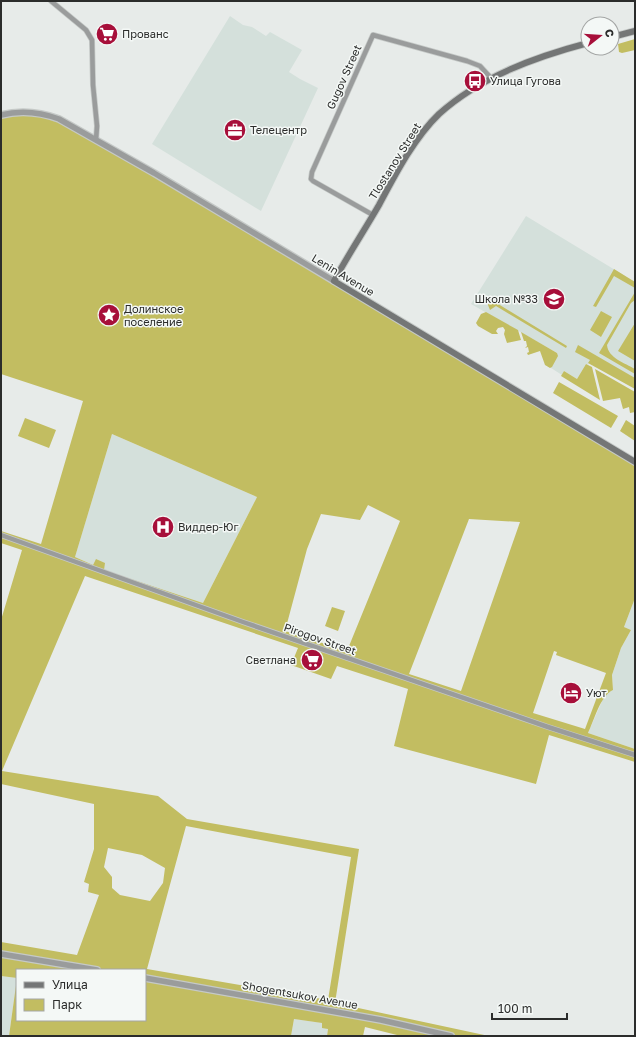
<svg xmlns="http://www.w3.org/2000/svg" width="636" height="1037" font-family="'Golos Text',sans-serif">
  <style>
    .built { fill: #d4e0db }
    .green { fill: #c2bd61; fill-rule: evenodd }
    .lines { fill: none; stroke-linecap: round; stroke-linejoin: round }
    .minor-casing { stroke: #c5c9c7; stroke-width: 6 }
    .tertiary-casing { stroke: #c5c9c7; stroke-width: 8 }
    .secondary-casing { stroke: #c5c9c7; stroke-width: 8 }
    .minor { stroke: #9a9c9c; stroke-width: 4.5 }
    .tertiary { stroke: #9a9c9c; stroke-width: 5.5 }
    .secondary { stroke: #747676; stroke-width: 6 }
    .labels { text-anchor: middle; stroke-width: 3; stroke-linejoin: round; paint-order: stroke }
    .poi-label { font-size: 11px; fill: #2b2c2b; stroke: #f4f8f6; text-anchor: start }
    .street-label { font-size: 11px; fill: #2b2c2b; stroke: #f4f8f6 }
  </style>
  <rect width="100%" height="100%" fill="#e7ebe9"/>
  <path class="built" d="M230 16 243 25 252 27 266 36 270 32 302 50 289 72 300 79 318 88 261 211 152 144Z
    M526 216 635 282V387L590 361 588 365 586 364 577 379 564 371 562 375 551 368 552 366 557 353 471 304Z
    M112 434 257 497 203 603 104 570 97 559 93 565 75 557Z
    M635 598V749L588 733 603 699 608 692 613 690 612 675 621 648 631 630 624 627Z
    M1 976 17 978 9 1036 1 1035Z
    M294 1019 323 1023 328 1028 327 1036H291Z"/>
  <path class="green" d="M635 39V50L622 53 619 52 618 44Z
    M16 112 59 119 635 462V598L624 627 631 630 621 648 612 675 613 690C600 696 594 721 588 733L635 749V762L549 735 536 784 394 746 408 689 337 666 331 679 291 665 298 648 85 576 2 771 158 796 187 819 359 849 335 1003 489 1036H401L365 1027 363 1036H327L328 1029 322 1028V1023L294 1019 291 1036H1V1035L9 1036 17 978 1 976V942L77 955 99 895 88 892 89 884 84 882 94 849V804L1 784V620L22 550 1 543V531L41 544 83 401 1 374V115ZM112 434 257 497 203 603 104 570 105 563 96 559 93 565 75 557ZM368 505 400 521 347 651 285 631 307 549 321 514 360 520ZM469 519 520 522 461 691 409 674ZM554 651 557 652 556 655 606 673 585 729 533 713ZM186 826 351 857 328 1000 147 969ZM108 848 142 855 165 868 163 883 150 901 120 895 112 888V877L104 867ZM17 970H145V1020H17Z
    M614 269 635 282V288L614 276 596 307 593 306Z
    M635 292V300L631 303 607 345C608 358 625 363 635 369V374L599 353Z
    M490 299 567 346 566 348 496 306 490 310 488 305Z
    M601 311 612 317 601 337 590 330Z
    M486 312 518 330 521 340 507 343 504 334 505 330 503 327 498 328 496 331 498 334H492L478 326 476 323 481 314Z
    M635 323V361L618 351Z
    M521 332 557 353 558 356 552 367 550 368 545 365 540 351 528 355 527 353 529 352 528 347 525 348 527 346 526 341H524Z
    M578 345 635 378V389L588 363 590 360 575 352Z
    M586 364 592 367 600 400 561 376 564 371 577 379Z
    M595 369 635 392V412L630 413 629 407 623 409 620 398 603 401Z
    M559 382 618 416 611 428 553 393Z
    M25 418 56 430 49 448 18 436Z
    M626 420 635 426V441L620 431Z
    M332 607 345 611 338 631 325 626Z"/>
  <g class="lines">
    <g class="minor-casing">
      <path id="minor" d="M51 1 86 30 92 40 93 85 97 126 96 140
        M373 215 313 181 311 179 312 172 373 35 467 61 480 66 491 78
        M1 535 243 622 548 727 635 755"/>
    </g>
    <g class="tertiary-casing">
      <path id="tertiary" d="M1 115C21 110 40 112 59 119L154 173 334 281
        M1 954 97 970
        M145 978 381 1020 451 1036"/>
    </g>
    <g class="secondary-casing">
      <path id="secondary" d="M612 37 635 31
        M588 43C535 57 480 77 439 114 414 138 395 175 379 205 364 231 348 255 334 281L635 462"/>
    </g>
    <use href="#minor" class="minor"/>
    <use href="#tertiary" class="tertiary"/>
    <use href="#secondary" class="secondary"/>
  </g>
  <defs>
    <g id="supermarket-disc" transform="scale(1.15)"><circle r="9.5" fill="#a70f3a" stroke="#f4f8f6"/><path d="M-6-5.5h2.5l.6 2H6L4.5 2H-2.5L-4.4-4H-6ZM-1.5 3.2a1.3 1.3 0 1 0 .1 0ZM3 3.2a1.3 1.3 0 1 0 .1 0Z" fill="#fff"/></g>
    <g id="bus-disc" transform="scale(1.15)"><circle r="9.5" fill="#a70f3a" stroke="#f4f8f6"/><path d="M-5-6H5V4H4V6H2V4H-2V6H-4V4H-5ZM-3.5-4V0h7V-4ZM-3.5 1.2v1.5H-2V1.2ZM2 1.2v1.5H3.5V1.2Z" fill="#fff"/></g>
    <g id="office-disc" transform="scale(1.15)"><circle r="9.5" fill="#a70f3a" stroke="#f4f8f6"/><path d="M-6-3h4V-5.5h4V-3h4V5H-6ZM-1-4.5V-3h2v-1.5ZM-6 0V1H6V0Z" fill="#fff"/></g>
    <g id="school-disc" transform="scale(1.15)"><circle r="9.5" fill="#a70f3a" stroke="#f4f8f6"/><path d="M0-5L7-2L0 1L-7-2ZM-4 1L0 2.5L4 1V4Q0 6-4 4Z" fill="#fff"/></g>
    <g id="sight-disc" transform="scale(1.15)"><circle r="9.5" fill="#a70f3a" stroke="#f4f8f6"/><path d="M0-6L1.8-2.2L6-1.7L2.9 1.2L3.7 5.4L0 3.3L-3.7 5.4L-2.9 1.2L-6-1.7L-1.8-2.2Z" fill="#fff"/></g>
    <g id="hospital-disc" transform="scale(1.15)"><circle r="9.5" fill="#a70f3a" stroke="#f4f8f6"/><path d="M-5-5h3v3.5h4V-5h3V5h-3V1.5h-4V5h-3Z" fill="#fff"/></g>
    <g id="hotel-disc" transform="scale(1.15)"><circle r="9.5" fill="#a70f3a" stroke="#f4f8f6"/><path d="M-6-4.5h1.5V1H6V5H4.5V3h-9V5H-6ZM-4 0a1.8 1.8 0 1 1 3.6 0ZM.5 0V-2.5h3Q6-2.5 6 0Z" fill="#fff"/></g>
  </defs>
  <g fill-rule="evenodd">
    <use href="#supermarket-disc" x="107" y="34"/>
    <use href="#bus-disc" x="475" y="81"/>
    <use href="#office-disc" x="235" y="130"/>
    <use href="#school-disc" x="554" y="299"/>
    <use href="#sight-disc" x="109" y="315"/>
    <use href="#hospital-disc" x="163" y="527"/>
    <use href="#supermarket-disc" x="312" y="660"/>
    <use href="#hotel-disc" x="571" y="693"/>
  </g>
  <g class="labels">
    <g class="poi-label">
      <text x="122" y="38">Прованс</text>
      <text x="490" y="85">Улица Гугова</text>
      <text x="250" y="134">Телецентр</text>
      <text x="538" y="303" text-anchor="end">Школа №33</text>
      <text x="124" y="313">Долинское<tspan x="124" dy="13">поселение</tspan></text>
      <text x="178" y="531">Виддер-Юг</text>
      <text x="296" y="664" text-anchor="end">Светлана</text>
      <text x="586" y="697">Уют</text>
    </g>
    <g class="street-label">
      <text transform="translate(344 77) rotate(-66)" y="4">Gugov Street</text>
      <text transform="translate(395 161) rotate(-58)" y="4">Tlostanov Street</text>
      <text transform="translate(343 275) rotate(31)" y="4">Lenin Avenue</text>
      <text transform="translate(320 639) rotate(19)" y="4">Pirogov Street</text>
      <text transform="translate(300 995) rotate(10)" y="4">Shogentsukov Avenue</text>
    </g>
  </g>
  <rect width="636" height="1037" fill="none" stroke="#2b2c2b" stroke-width="4"/>
  <rect x="16" y="969" width="130" height="52" fill="#f4f8f6" stroke="#a4a6a5"/>
  <rect x="24" y="982" width="20" height="6" fill="#747676" stroke="#a4a6a5"/>
  <text x="52" y="989" font-size="12" fill="#2b2c2b">Улица</text>
  <rect x="24" y="999" width="20" height="12" fill="#c2bd61" stroke="#a4a6a5"/>
  <text x="52" y="1009" font-size="12" fill="#2b2c2b">Парк</text>
  <g transform="translate(600 36) rotate(73)"><circle r="19" fill="#f4f8f6" stroke="#a4a6a5"/>
  <path d="M0-3L7 15L0 10L-7 15Z" fill="#a70f3a"/>
  <text y="-6" font-size="11" font-weight="bold" text-anchor="middle" fill="#2b2c2b">С</text>
  </g>
  <path d="M492 1013v6h75v-6" fill="none" stroke="#2b2c2b" stroke-width="2"/>
  <text x="498" y="1013" font-size="12" fill="#2b2c2b" stroke="#f4f8f6" stroke-width="3" paint-order="stroke">100 m</text>
</svg>
